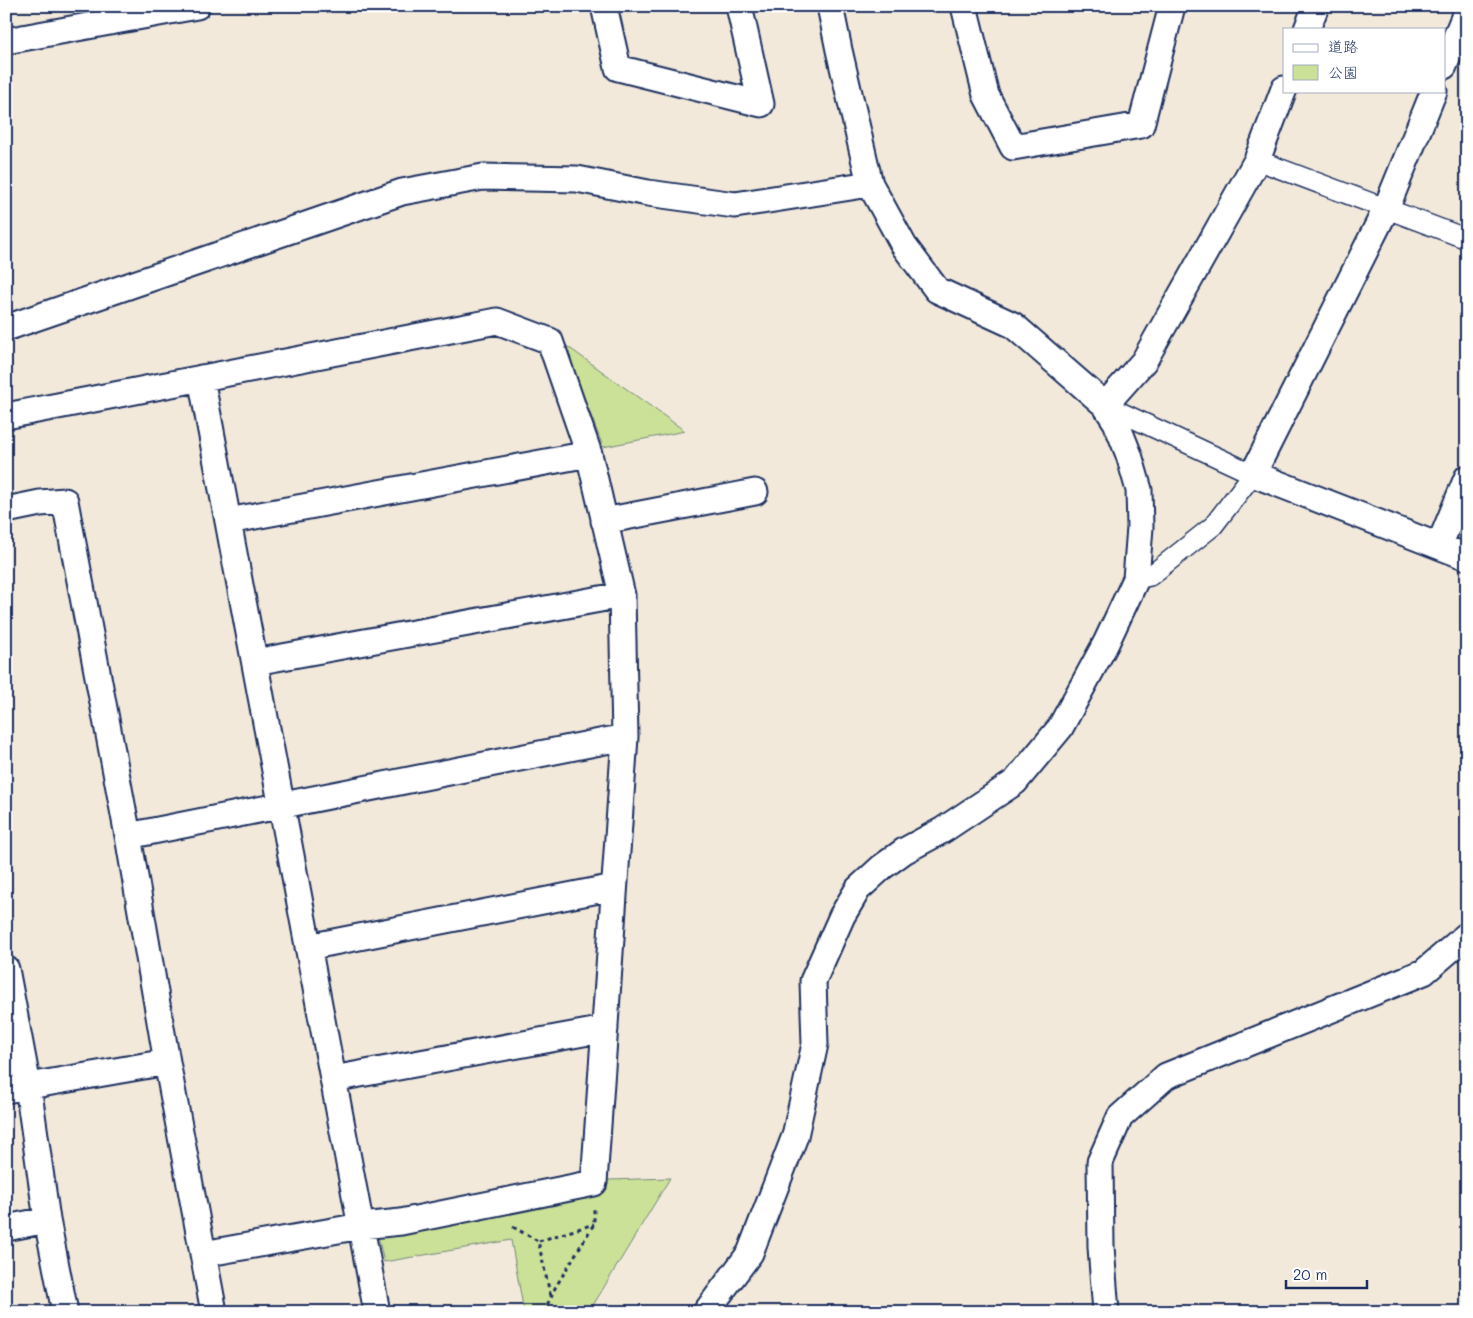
<svg xmlns="http://www.w3.org/2000/svg" width="1473" height="1318" font-family="Mali,'Klee One',sans-serif">
  <style>
    .green { fill: #cbe197; stroke: #73887a }
    .lines { fill: none; stroke-linecap: round; stroke-linejoin: round }
    .pedestrian-casing { stroke: #1b2f5e; stroke-width: 22 }
    .minor-casing { stroke: #1b2f5e; stroke-width: 29 }
    .path { stroke: #1b2f5e; stroke-width: 3; stroke-dasharray: 4 4; stroke-linecap: butt }
    .pedestrian { stroke: #fff; stroke-width: 19 }
    .minor { stroke: #fff; stroke-width: 25 }
  </style>
  <rect width="100%" height="100%" fill="#f2e9db"/>
  <filter id="ink" filterUnits="userSpaceOnUse"><feTurbulence type="fractalNoise" baseFrequency=".02" numOctaves="2"/><feDisplacementMap in="SourceGraphic" scale="10" xChannelSelector="R" yChannelSelector="G"/><feConvolveMatrix kernelMatrix="1 2 1 2 8 2 1 2 1" color-interpolation-filters="sRGB"/></filter>
  <g filter="url(#ink)">
    <path class="green" d="M564 344 685 431 603 447Z
      M670 1178 589 1312H524L511 1240 384 1262 377 1232 609 1180Z"/>
    <g class="lines">
      <g class="pedestrian-casing">
        <path id="pedestrian" d="M1257 160 1467 239
          M1105 405 1253 474 1213 526 1150 576 1136 579"/>
      </g>
      <g class="minor-casing">
        <path id="minor" d="M604 6 618 68 761 104 739 6
          M964 6 986 95 1013 147 1141 125 1172 6
          M1307 29 1316 6
          M6 41 197 6
          M1444 66 1467 10
          M1434 91 1386 209 1253 474 1467 557
          M6 328 402 192 483 177 577 179 648 193 735 205 870 184
          M201 378 377 1312
          M1105 405 1144 361 1257 160 1284 89
          M6 416 497 321 550 341 589 454 622 595 625 737
          M6 510 40 503 65 501 128 836 167 1062 214 1312
          M228 521 589 454
          M604 521 755 492
          M1439 546 1467 478
          M255 662 622 595
          M128 836 625 737 594 1183 401 1222 361 1226 203 1254
          M308 947 614 887
          M6 969 28 1086 47 1220 6 1228
          M333 1079 605 1029
          M6 1090 167 1062
          M47 1220 65 1312
          M706 1312 750 1253 795 1136 815 1044 813 981 842 916 858 889 882 867 904 851 943 830 1015 782 1060 728 1106 643 1136 579 1140 527 1139 490 1129 455 1116 422 1105 405 1013 325 937 290 904 246 870 184 839 50 830 6
          M1106 1312 1101 1247 1100 1162 1120 1117 1166 1076 1424 972 1467 935"/>
      </g>
      <path class="path" d="M513 1227 538 1241 551 1298
        M539 1241 594 1224
        M544 1312 555 1288 594 1224V1209"/>
      <use href="#pedestrian" class="pedestrian"/>
      <use href="#minor" class="minor"/>
    </g>
  </g>
  <rect width="1473" height="1318" fill="none" stroke="#fff" stroke-width="25"/>
  <rect x="12" y="12" width="1448" height="1293" fill="none" stroke="#1b2f5e" stroke-width="2" filter="url(#ink)"/>
  <rect x="1283" y="28" width="162" height="65" fill="#ffffff" stroke="#a4acbf"/>
  <rect x="1293" y="44" width="25" height="8" fill="#ffffff" stroke="#a4acbf"/>
  <text x="1328" y="52" font-size="15" fill="#1b2f5e">道路</text>
  <rect x="1293" y="65" width="25" height="15" fill="#cbe197" stroke="#a4acbf"/>
  <text x="1328" y="78" font-size="15" fill="#1b2f5e">公園</text>
  <path d="M1286 1280v8h81v-8" fill="none" stroke="#1b2f5e" stroke-width="2.5"/>
  <text x="1293" y="1280" font-size="15" fill="#1b2f5e" stroke="#ffffff" stroke-width="4" paint-order="stroke">20 m</text>
</svg>
